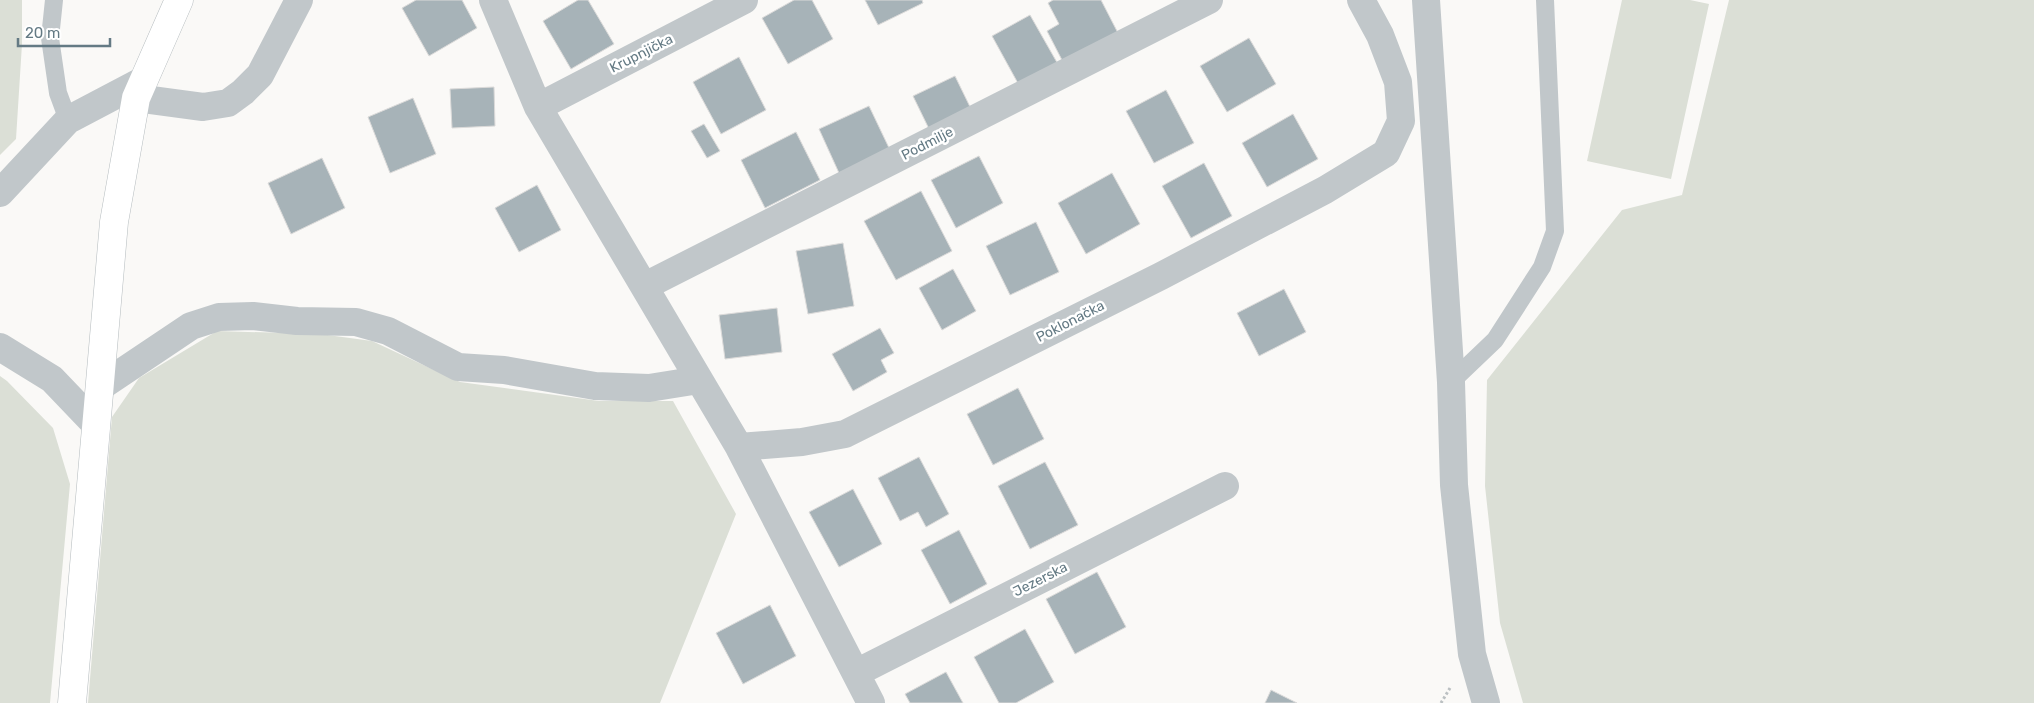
<svg xmlns="http://www.w3.org/2000/svg" width="2034" height="703" font-family="Rubik,sans-serif">
  <style>
    .green { fill: #dbdfd6 }
    .building { fill: #a7b3b8; stroke: #dcdbda }
    .lines { fill: none; stroke-linecap: round; stroke-linejoin: round }
    .primary-casing { stroke: #b4bbbe; stroke-width: 29 }
    .path { stroke: #bbc0c2; stroke-width: 3; stroke-dasharray: 2.5 2.5; stroke-linecap: butt }
    .lane { stroke: #c1c7ca; stroke-width: 18 }
    .street { stroke: #c1c7ca; stroke-width: 28 }
    .primary { stroke: #fff; stroke-width: 28 }
    .labels { text-anchor: middle; stroke-width: 5; stroke-linejoin: round; paint-order: stroke }
    .street-label { font-size: 14px; fill: #647a84; stroke: #fff }
  </style>
  <rect width="100%" height="100%" fill="#faf9f7"/>
  <path class="green" d="M0 0H22V44L16 139 0 155Z
    M1622 0H1690L1709 4 1671 179 1587 161Z
    M1729 0H2034V703H1523L1500 623 1485 486 1487 380 1622 210 1682 195Z
    M217 331 320 334 372 341 460 382 599 401H673L736 514 660 703H88L112 417 139 378Z
    M0 376 7 381 53 428 70 484 50 703H0Z"/>
  <path class="building" d="M416 0H462L477 28 429 56 402 8Z
    M578 0H588L614 44 571 69 543 21Z
    M794 0H812L833 39 788 64 762 18Z
    M865 0H922L923 3 878 25Z
    M1053 0H1101L1118 33 1063 62 1047 31 1059 24 1048 3Z
    M1030 15 1059 66 1020 87 992 36Z
    M1249 38 1276 84 1227 112 1200 66Z
    M739 57 766 110 721 134 693 82Z
    M955 76 973 113 931 133 913 96Z
    M494 87 495 126 452 128 450 89Z
    M1166 90 1194 143 1154 163 1126 111Z
    M413 98 436 154 390 173 368 117Z
    M869 106 890 150 839 173 819 129Z
    M1293 114 1318 159 1267 187 1242 143Z
    M704 124 720 151 707 158 691 131Z
    M796 132 820 180 765 208 741 160Z
    M979 156 1003 203 956 228 931 180Z
    M322 158 345 208 291 234 268 183Z
    M1204 163 1232 216 1191 238 1162 186Z
    M1112 173 1140 224 1086 254 1058 203Z
    M537 185 561 230 519 252 495 208Z
    M921 191 952 251 896 280 864 221Z
    M1036 222 1059 272 1010 295 986 246Z
    M843 243 854 306 808 314 796 251Z
    M953 269 976 311 942 330 919 288Z
    M1284 289 1306 332 1259 356 1237 313Z
    M777 308 782 352 725 359 719 315Z
    M880 328 894 353 881 360 887 372 853 391 832 354Z
    M1018 388 1044 439 993 465 967 414Z
    M919 457 949 514 926 527 918 512 900 521 878 478Z
    M1045 462 1078 525 1030 549 998 486Z
    M853 489 882 544 839 567 809 512Z
    M959 530 987 584 950 604 921 550Z
    M1097 572 1126 627 1075 654 1046 599Z
    M770 605 796 656 743 684 716 633Z
    M1025 629 1054 682 1016 703H999L974 657Z
    M946 672 963 703H910L905 694Z
    M1271 690 1297 703H1265Z"/>
  <g class="lines">
    <g class="primary-casing">
      <path id="primary" d="M72 703 114 222 136 98 179 0"/>
    </g>
    <path class="path" d="M1441 703 1450 688"/>
    <path class="lane" d="M54 0 50 38 58 93 68 120
      M1451 382 1495 340 1542 267 1555 231 1545 0"/>
    <path class="street" d="M493 0 538 107 739 447 871 703
      M1426 0 1451 382 1454 485 1472 654 1486 703
      M136 98 203 107 228 103 243 92 260 75 299 0
      M538 107 744 0
      M0 193 68 120 144 80
      M645 286 1209 0
      M0 347 52 379 96 425
      M100 387 191 326 219 317 253 316 297 321 356 322 388 331 458 367 504 370 595 386 649 388 699 380
      M739 447 802 442 845 434 1161 276 1325 190 1386 153 1401 121 1398 82 1380 35 1361 0
      M856 673 1225 486"/>
    <use href="#primary" class="primary"/>
  </g>
  <g class="labels">
    <g class="street-label">
      <text transform="translate(641 53) rotate(-27)" y="5">Krupnjička</text>
      <text transform="translate(927 143) rotate(-27)" y="5">Podmilje</text>
      <text transform="translate(1070 321) rotate(-27)" y="5">Poklonačka</text>
      <text transform="translate(1040 579) rotate(-27)" y="5">Jezerska</text>
    </g>
  </g>
  <path d="M18 38v8h92v-8" fill="none" stroke="#647a84" stroke-width="2.5"/>
  <text x="25" y="38" font-size="15" fill="#647a84" stroke="#ffffff" stroke-width="4" paint-order="stroke">20 m</text>
</svg>
